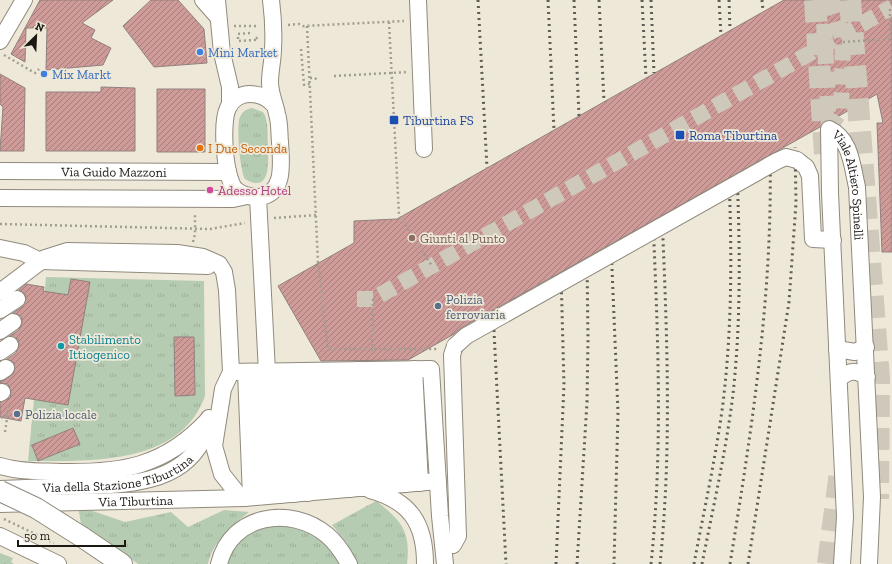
<svg xmlns="http://www.w3.org/2000/svg" width="892" height="564" font-family="'Zilla Slab',serif">
  <style>
    .grass { fill: url(#grass-tufts) }
    .building { fill: url(#building-hatch); stroke: #92807f }
    .lines { fill: none; stroke-linecap: round; stroke-linejoin: round }
    .minor-tunnel { stroke: #cec9bb; stroke-width: 16; stroke-dasharray: 16 8; stroke-linecap: butt }
    .highway-tunnel { stroke: #cec9bb; stroke-width: 22; stroke-dasharray: 22 11; stroke-linecap: butt }
    .minor-casing { stroke: #908a7c; stroke-width: 18 }
    .major-casing { stroke: #908a7c; stroke-width: 22 }
    .path { stroke: #a29d92; stroke-width: 2.5; stroke-dasharray: 2 3; stroke-linecap: butt }
    .minor { stroke: #fff; stroke-width: 16 }
    .major { stroke: #fff; stroke-width: 20 }
    .rail { stroke: #605c54; stroke-width: 3; stroke-dasharray: 2 4; stroke-linecap: butt }
    .minor-bridge-casing { stroke: #908a7c; stroke-width: 18; stroke-linecap: butt }
    .major-bridge-casing { stroke: #908a7c; stroke-width: 22; stroke-linecap: butt }
    .minor-bridge { stroke: #fff; stroke-width: 16 }
    .major-bridge { stroke: #fff; stroke-width: 20 }
    .shop-dot { fill: #3f7fe0; stroke: #eee8d9; stroke-width: 1.5 }
    .transit-dot { fill: #1a4fb4; stroke: #eee8d9; stroke-width: 1.5 }
    .food-dot { fill: #e8710a; stroke: #eee8d9; stroke-width: 1.5 }
    .hotel-dot { fill: #d1479c; stroke: #eee8d9; stroke-width: 1.5 }
    .education-dot { fill: #8d6e63; stroke: #eee8d9; stroke-width: 1.5 }
    .service-dot { fill: #5c6f8a; stroke: #eee8d9; stroke-width: 1.5 }
    .culture-dot { fill: #0f9aa8; stroke: #eee8d9; stroke-width: 1.5 }
    .labels { text-anchor: middle; stroke-width: 3.5; stroke-linejoin: round; paint-order: stroke }
    .shop-label { font-size: 13px; fill: #366cbe; stroke: #eee8d9; text-anchor: start }
    .transit-label { font-size: 13px; fill: #164399; stroke: #eee8d9; text-anchor: start }
    .food-label { font-size: 13px; fill: #c56008; stroke: #eee8d9; text-anchor: start }
    .street-label { font-size: 13px; fill: #1b1813; stroke: #eee8d9 }
    .hotel-label { font-size: 13px; fill: #b23c85; stroke: #eee8d9; text-anchor: start }
    .education-label { font-size: 13px; fill: #785e54; stroke: #eee8d9; text-anchor: start }
    .service-label { font-size: 13px; fill: #4e5e75; stroke: #eee8d9; text-anchor: start }
    .culture-label { font-size: 13px; fill: #0d838f; stroke: #eee8d9; text-anchor: start }
  </style>
  <defs>
    <pattern id="grass-tufts" width="24" height="20" patternUnits="userSpaceOnUse"><rect width="24" height="20" fill="#b6ccb2"/><path d="M3 7l-1-3M5 7V3M7 7l1-3M15 17l-1-3M17 17v-4M19 17l1-3" fill="none" stroke="#9cae98"/></pattern>
    <pattern id="building-hatch" width="6" height="6" patternUnits="userSpaceOnUse"><rect width="6" height="6" fill="#ce9b98"/><path d="M-1 1l2-2M0 6l6-6M5 7l2-2" fill="none" stroke="#a67d7b"/></pattern>
  </defs>
  <rect width="100%" height="100%" fill="#eee8d9"/>
  <path class="grass" d="M252 108 263 112C269 120 267 135 268 145 268 160 272 195 245 179 240 171 236 126 240 117 242 112 246 109 252 108Z
    M46 277 204 281 205 396C180 466 89 461 28 461Z
    M376 501C401 520 411 531 407 564H355L347 543 332 525Z
    M78 506 125 522 171 512 188 527 224 510 249 512C232 526 213 541 208 564H138L81 524Z
    M267 523 298 525 322 539 341 564H226L227 559 242 537Z
    M0 553 13 558 11 562 14 564H0Z"/>
  <path class="building" d="M40 0H113L82 23 95 30 91 38 111 48 103 65 46 70 47 28H26L25 62 11 54Z
    M151 0H178L204 29 207 63 154 67 123 26Z
    M784 0H892V252H882L877 123H883L877 94 832 120 825 121 820 127 461 328 454 334 408 360 321 361 278 286 354 243V221L397 219Z
    M0 74 25 88 24 151H0L3 107 0 104Z
    M101 87 135 88V151H46V92H101Z
    M157 89H205V152H157Z
    M71 279 90 282 68 405 25 398 21 421 0 417V402L10 398 11 392 8 384 0 383V381L5 380 14 373V363L7 359 16 353 19 345 18 339 10 336 19 330 22 322 21 316 13 313 22 307 26 299 25 294 19 290 26 284 44 287 43 291 68 295Z
    M174 337H194L195 395 175 396Z
    M73 428 80 444 38 461 32 445Z"/>
  <g class="lines">
    <path class="minor-tunnel" d="M823 0 829 129
      M829 129 841 110 843 42 832 0
      M357 299H373L892 7"/>
    <path class="highway-tunnel" d="M815 0 825 154
      M850 0 879 379 878 499
      M828 564 840 472"/>
    <g class="minor-casing">
      <g id="minor">
        <path d="M203 0 218 17"/>
        <path d="M217 0 222 53 230 87V104"/>
        <path d="M271 0C273 16 274 32 273 49 273 60 270 71 270 82 270 94 275 103 277 114 280 123 279 133 280 142 281 161 286 194 259 197 250 197 242 195 236 190 224 179 221 122 228 108 232 99 241 94 250 94 261 94 268 98 274 105"/>
        <path d="M418 0 424 149"/>
        <path d="M0 41 24 0"/>
        <path d="M797 160 806 167 810 176 813 239 833 240"/>
        <path id="s1" d="M0 171 228 172"/>
        <path d="M258 197 267 372"/>
        <path d="M0 198 233 199 247 196"/>
        <path d="M0 248 24 253 40 261 208 266"/>
        <path d="M0 292 45 258 67 251 177 253 203 257 219 264 224 272 227 290 231 372 223 389 214 446 222 474 237 493 244 498"/>
        <path d="M0 310 17 299"/>
        <path d="M0 331 13 322"/>
        <path d="M837 349 855 352 866 347"/>
        <path d="M0 352 10 345"/>
        <path d="M414 369 420 483"/>
        <path d="M358 370 363 488"/>
        <path d="M372 370 377 487"/>
        <path d="M387 370 392 485"/>
        <path d="M400 370 406 484"/>
        <path d="M301 371 308 493"/>
        <path d="M316 371 321 491"/>
        <path d="M329 371 336 490"/>
        <path d="M344 371 350 489"/>
        <path d="M0 372 6 368"/>
        <path d="M231 372 431 369 440 516 445 564"/>
        <path d="M246 372 251 497"/>
        <path d="M259 372 265 496"/>
        <path d="M273 372 280 495"/>
        <path d="M287 372 294 494"/>
        <path d="M840 378C850 370 856 370 867 377"/>
        <path d="M0 393 2 392"/>
        <path d="M0 466C20 472 40 471 61 472 122 473 164 467 208 420"/>
        <path id="s2" d="M0 489C26 488 53 487 79 486 122 485 179 485 202 441 206 434 207 426 209 418"/>
        <path d="M370 490C410 501 425 523 425 564"/>
        <path id="s3" d="M0 504 244 498 438 481"/>
        <path d="M0 536 58 564"/>
        <path d="M453 545 458 536 452 355 455 346"/>
        <path d="M219 564C231 514 291 505 327 535 337 543 343 553 349 564"/>
        <path id="s4" d="M842 564 845 517 830 193 829 129C851 139 852 166 857 187L872 497 869 564"/>
      </g>
    </g>
    <g class="major-casing">
      <path id="major" d="M82 537 122 564"/>
    </g>
    <path class="path" d="M389 22 399 215 432 266
      M288 25 299 24 303 26 404 21
      M234 26H259
      M307 26 318 263 328 349H439
      M250 33 238 34V41L255 40 254 38H259
      M843 42 890 39V9
      M301 49 304 85 310 84
      M4 55 35 73 39 69
      M334 76 408 72
      M310 78H315L317 80
      M274 218 317 215
      M0 224 210 229 245 223
      M193 242 195 234V213
      M372 351 373 299
      M1 418 8 414
      M5 432 9 405
      M4 519 54 543"/>
    <use href="#minor" class="minor"/>
    <use href="#major" class="major"/>
    <path class="rail" d="M478 0 487 168
      M548 0 554 130
      M574 0 579 116
      M599 0 604 101
      M642 0 646 78
      M651 0 654 73
      M719 0 721 36
      M729 0 730 30
      M762 0 763 11
      M611 245 618 412 614 564
      M493 312 506 564
      M556 564 564 385 561 273
      M577 564 587 402 588 340 587 259
      M651 564C663 449 658 336 653 221
      M660 564C672 448 667 333 662 216
      M694 564C704 510 716 457 723 403 732 328 732 254 729 178
      M702 564C713 508 726 451 733 394 741 321 740 247 737 173
      M730 564C752 428 773 293 770 155
      M748 564 789 302 796 203 795 147"/>
    <g class="minor-bridge-casing">
      <path id="minor-bridge" d="M455 346 466 336 777 161 786 157 797 160"/>
    </g>
    <g class="major-bridge-casing">
      <path id="major-bridge" d="M0 491 36 508 82 537"/>
    </g>
    <use href="#minor-bridge" class="minor-bridge"/>
    <use href="#major-bridge" class="major-bridge"/>
  </g>
  <g class="shop-dot">
    <circle cx="200" cy="52" r="4"/>
    <circle cx="44" cy="74" r="4"/>
  </g>
  <g class="transit-dot">
    <rect x="389" y="115" width="10" height="10" rx="2"/>
    <rect x="675" y="130" width="10" height="10" rx="2"/>
  </g>
  <circle class="food-dot" cx="200" cy="148" r="4"/>
  <circle class="hotel-dot" cx="210" cy="190" r="4"/>
  <circle class="education-dot" cx="412" cy="238" r="4"/>
  <g class="service-dot">
    <circle cx="438" cy="306" r="4"/>
    <circle cx="17" cy="414" r="4"/>
  </g>
  <circle class="culture-dot" cx="61" cy="346" r="4"/>
  <g class="labels">
    <g class="shop-label">
      <text x="208" y="57">Mini Market</text>
      <text x="52" y="79">Mix Markt</text>
    </g>
    <g class="transit-label">
      <text x="403" y="125">Tiburtina FS</text>
      <text x="689" y="140">Roma Tiburtina</text>
    </g>
    <g class="food-label">
      <text x="208" y="153">I Due Seconda</text>
    </g>
    <g class="street-label">
      <text dy="5" stroke="none"><textPath href="#s1" startOffset="114">Via Guido Mazzoni</textPath></text>
      <text dy="5" stroke="none"><textPath href="#s4" startOffset="499">Viale Altiero Spinelli</textPath></text>
      <text dy="5" stroke="none"><textPath href="#s2" startOffset="120">Via della Stazione Tiburtina</textPath></text>
      <text dy="5" stroke="none"><textPath href="#s3" startOffset="136">Via Tiburtina</textPath></text>
    </g>
    <g class="hotel-label">
      <text x="218" y="195">Adesso Hotel</text>
    </g>
    <g class="education-label">
      <text x="420" y="243">Giunti al Punto</text>
    </g>
    <g class="service-label">
      <text x="446" y="304">Polizia<tspan x="446" dy="15">ferroviaria</tspan></text>
      <text x="25" y="419">Polizia locale</text>
    </g>
    <g class="culture-label">
      <text x="69" y="344">Stabilimento<tspan x="69" dy="15">Ittiogenico</tspan></text>
    </g>
  </g>
  <g transform="translate(36 36) rotate(24)" stroke="#eee8d9" stroke-width="3" paint-order="stroke">
  <path d="M0-3L7 15L0 10L-7 15Z" fill="#1b1813"/>
  <text y="-6" font-size="11" font-weight="bold" text-anchor="middle" fill="#1b1813">N</text>
  </g>
  <path d="M18 540v6h107v-6" fill="none" stroke="#1b1813" stroke-width="2"/>
  <text x="24" y="540" font-size="12" fill="#1b1813" stroke="#eee8d9" stroke-width="3" paint-order="stroke">50 m</text>
</svg>
